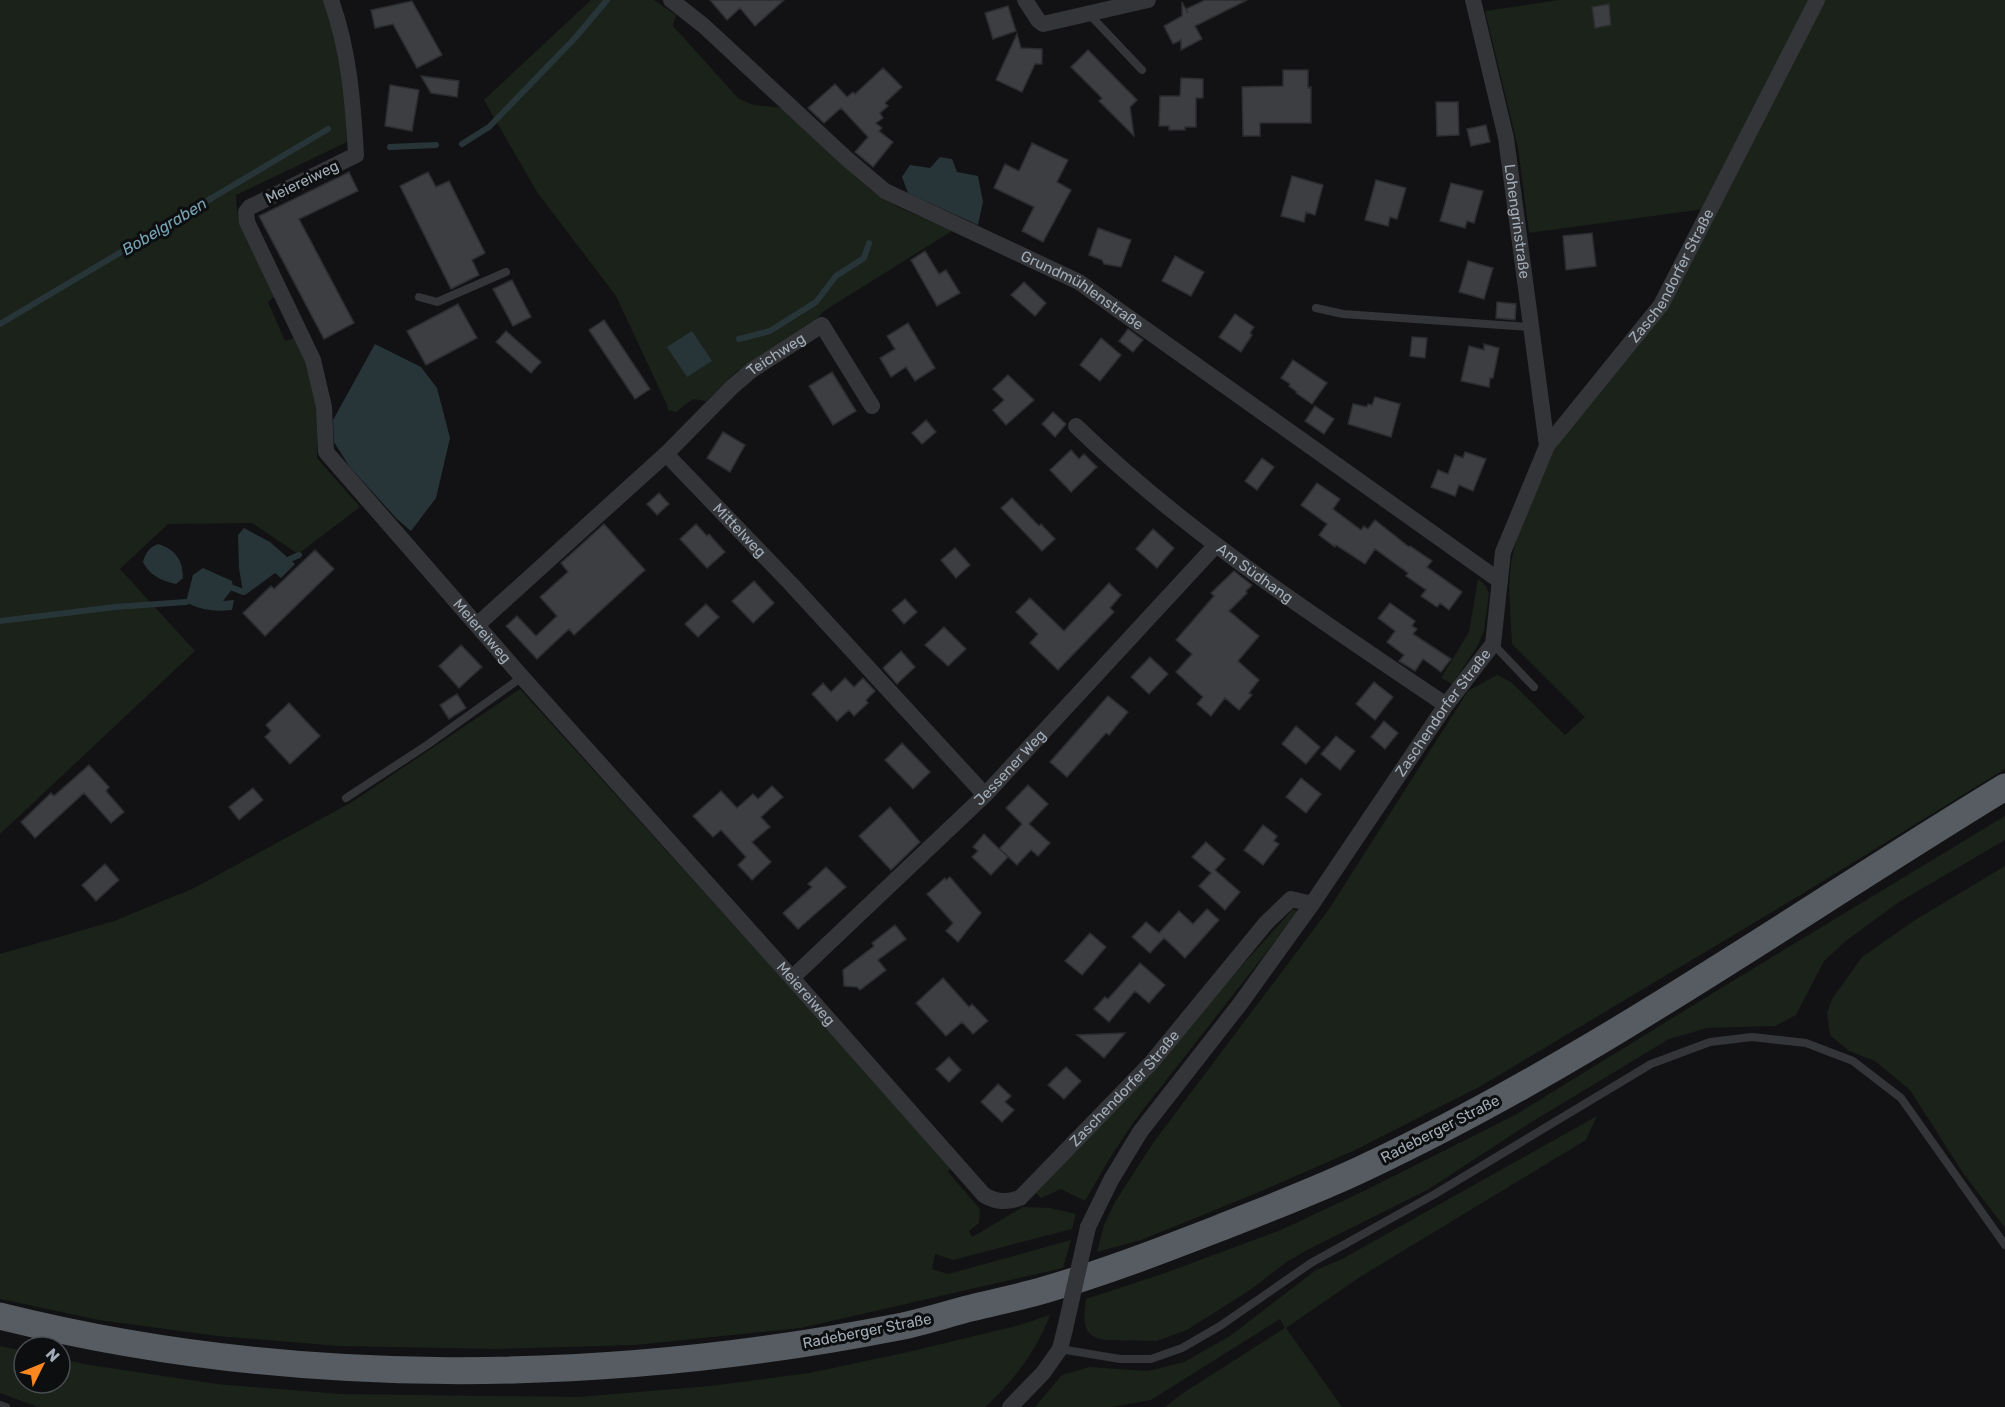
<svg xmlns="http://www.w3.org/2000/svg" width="2005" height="1407" font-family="Rubik,sans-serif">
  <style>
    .green { fill: #1a221a }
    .water { fill: #273539 }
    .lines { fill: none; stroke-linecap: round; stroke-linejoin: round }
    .stream { stroke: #273539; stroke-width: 6 }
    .building { fill: #3c3e42; stroke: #2c2d30; stroke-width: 1.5 }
    .service { stroke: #333539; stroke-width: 8 }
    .minor { stroke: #333539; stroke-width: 16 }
    .trunk { stroke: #565c62; stroke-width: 27 }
    .minor-bridge { stroke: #333539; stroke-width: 16 }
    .labels { text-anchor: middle; stroke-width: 6; stroke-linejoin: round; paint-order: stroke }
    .street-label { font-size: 15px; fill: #a2acb6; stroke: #0d0e0f }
    .water-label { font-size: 16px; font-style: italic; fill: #75a4b5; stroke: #0d0e0f }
  </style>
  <rect width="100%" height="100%" fill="#121214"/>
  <path class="green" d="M0 0H324L331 19 345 90 347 142 236 195 237 213 276 295 268 302 285 341 296 337 308 362 318 410 317 458 360 507 298 554 252 523 168 524 120 569 195 651 0 834Z
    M591 0H654L676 15 673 26 739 99 754 105 783 108 871 190 898 207 952 231 824 311 814 322 736 372 706 401 693 399 676 412 668 410 667 405 616 296 537 192 484 100Z
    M1559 0H1810L1704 209 1529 233 1518 148 1485 11Z
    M1824 0H2005V769L1802 894 1481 1086 1353 1151 1257 1193 1141 1240 1097 1252 1104 1225 1115 1202 1153 1143 1329 909 1468 691 1497 675 1511 682 1565 735 1585 717 1512 644 1509 587 1511 562 1521 522 1552 454 1570 427 1665 307Z
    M1478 579 1486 586 1489 594 1484 631 1477 647 1452 684 1441 678 1469 632Z
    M520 689 952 1166 948 1172 980 1209 979 1223 969 1231 972 1237 1023 1207 1050 1208 1076 1214 1072 1229 953 1260 935 1254 932 1269 948 1274 1071 1240 1063 1268 801 1328 635 1345 496 1349 339 1346 217 1336 99 1320 0 1299V954L114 921 192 889 352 802Z
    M2005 816V840L1899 902 1847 940 1824 961 1796 1015 1775 1026 1707 1028 1669 1039 1530 1123 1429 1189 1311 1248 1288 1261 1250 1290 1187 1330 1157 1341 1104 1340 1094 1337 1087 1331 1084 1318 1086 1299 1165 1273 1281 1230 1370 1188 1515 1115 1731 982Z
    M2005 866V1228L1963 1173 1910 1090 1875 1061 1849 1051 1830 1035 1827 1013 1832 999 1862 957 1915 920Z
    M1293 909 1298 912 1135 1120 1108 1161 1085 1201 1061 1189 1041 1198 1036 1193Z
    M1597 1116 1586 1140 1360 1277 1286 1328 1342 1407H1165L1183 1393 1285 1328 1280 1319 1151 1400 1112 1407H1035L1062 1375 1089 1367 1148 1371 1184 1362 1230 1336 1316 1270 1342 1259Z
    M1050 1315C1037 1350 1013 1382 985 1407H38L0 1393V1346L24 1351V1383H60V1359L90 1365 217 1384 341 1394 578 1397 710 1386 809 1373 908 1352 1020 1325Z"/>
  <path class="water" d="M940 157 952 159 957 172 978 176 983 202 978 225 908 193 902 177 910 165 930 168Z
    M692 331 712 361 687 377 667 347Z
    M375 344 421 367 437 388 450 438 436 498 411 531 397 519 349 466 334 442 333 420Z
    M244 528 270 542 295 564 281 578 275 573 245 595 243 592 239 568 238 535Z
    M158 544C175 549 183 560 183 578L176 584C162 581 149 575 143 562 146 552 149 548 158 544Z
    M203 568 232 581 233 588 223 601 234 600 232 610C216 612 200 610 186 602L193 575Z"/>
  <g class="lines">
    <path class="stream" d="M462 144 489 127 575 38 607 0
      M390 147 436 145
      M0 324 328 129
      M739 339 770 331 816 302 836 276 864 258 869 243
      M290 559 299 555
      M233 588 243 592
      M0 621 115 607 186 602"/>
  </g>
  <path class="building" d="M710 0H784L755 26 740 8 727 20Z
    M1205 0H1247L1195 26 1202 39 1181 50V40L1173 44 1164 26 1182 16V2L1188 13 1186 9Z
    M412 1 442 55 417 68 393 24 375 28 371 10Z
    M1609 4 1611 25 1595 28 1592 7Z
    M1008 6 1016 31 993 39 985 13Z
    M1017 34 1021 48 1042 49V64H1035L1022 92 996 80Z
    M1088 50 1137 100 1130 107 1134 136 1099 101 1102 98 1071 67Z
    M883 68 902 87 885 103 888 106 880 113 883 118 876 123 882 128 879 131 893 142 873 167 855 152 868 137 841 108 824 123 808 108 835 84 847 97 853 92 855 94Z
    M1283 70H1308V88L1311 87V123H1260V136H1243L1242 87 1283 86Z
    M421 76 459 81 457 97 431 93Z
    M1181 78 1203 79V98H1196V127H1185V130H1169V126H1159L1160 96H1180Z
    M390 85 419 90 412 131 385 126Z
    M1436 102H1458L1459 135 1437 136Z
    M1486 125 1490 142 1471 146 1467 129Z
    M1032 143 1068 160 1057 182 1071 190 1043 242 1022 231 1034 207 994 188 1005 164 1019 171Z
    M349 172 358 191 299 219 354 323 324 339 259 216Z
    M428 172 436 187 449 181 485 253 472 260 479 275 451 289 400 186Z
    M1292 176 1323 185 1315 215 1306 212 1304 222 1281 216Z
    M1376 180 1406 188 1397 219 1390 217 1388 226 1365 220Z
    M1451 183 1483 191 1474 223 1467 221 1465 228 1440 221Z
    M1098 228 1131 240 1121 267 1104 264 1102 260 1089 255Z
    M1592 233 1596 266 1566 270 1563 236Z
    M925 251 939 274 946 270 960 293 937 306 911 260Z
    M1175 256 1204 272 1191 296 1162 281Z
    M1468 261 1493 268 1484 299 1459 292Z
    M512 280 531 317 513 326 493 289Z
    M1024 282 1046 303 1035 316 1011 295Z
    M1497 302 1516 304 1515 320 1496 318Z
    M458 304 477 338 426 365 407 331Z
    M1235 314 1254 327 1250 333 1252 335 1241 352 1219 337Z
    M604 320 650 389 635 399 589 330Z
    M908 323 935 368 915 381 906 367 891 377 880 358 895 349 887 336Z
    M1128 329 1143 340 1133 352 1119 341Z
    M506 331 541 362 531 373 496 342Z
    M1412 337 1427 338 1425 358 1410 356Z
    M1101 338 1121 355 1100 381 1080 365Z
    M1484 344 1499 348 1493 378H1490L1489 387 1461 381 1469 346 1484 350Z
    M1293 360 1327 383 1312 404 1296 393 1297 392 1289 386 1290 384 1281 378Z
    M832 372 856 411 833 425 809 386Z
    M1008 375 1034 400 1006 425 993 410 1004 400 993 389Z
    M1375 397 1400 404 1391 437 1348 424 1353 404 1367 407 1368 404 1372 405Z
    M1315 406 1334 419 1324 434 1305 421Z
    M1053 412 1066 424 1055 437 1042 424Z
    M926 420 936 432 922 444 912 433Z
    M723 432 745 445 730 472 707 458Z
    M1071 450 1079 459 1084 454 1097 467 1071 492 1050 470Z
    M1465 452 1486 459 1473 491 1459 485 1455 496 1431 487 1438 470 1448 474 1455 455 1463 458Z
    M1262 458 1274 467 1257 490 1245 481Z
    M1317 483 1340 499 1333 509 1361 530 1364 526 1368 529 1375 520 1409 547 1410 546 1432 561 1427 567 1462 592 1449 610 1440 603 1437 607 1421 596 1426 590 1406 576 1408 573 1375 549 1365 564 1336 545 1335 547 1319 535 1327 524 1301 505Z
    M659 493 669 504 657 515 647 504Z
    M1012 498 1039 526 1041 524 1055 539 1042 551 1001 508Z
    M604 524 645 570 574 635 569 629 537 659 506 626 517 616 536 636 557 616 540 597 568 572 561 563Z
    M696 524 707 536 709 534 725 552 707 568 680 539Z
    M1153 529 1174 548 1157 568 1136 549Z
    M955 548 970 565 956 578 941 560Z
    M315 550 334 569 265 636 243 613 271 586 274 589Z
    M1234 571 1252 585 1246 591 1247 593 1229 611 1259 636 1238 661 1259 680 1249 693 1252 695 1239 710 1225 698 1211 716 1197 704 1203 697 1176 672 1192 654 1176 640 1214 596 1211 593Z
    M754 581 774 603 753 623 732 601Z
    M1109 583 1121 595 1110 608 1114 612 1058 670 1030 643 1038 634 1016 612 1030 598 1064 631Z
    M905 599 917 612 904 624 892 610Z
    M1390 603 1415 621 1412 626 1417 629 1413 634 1451 659 1441 672 1423 659 1415 671 1399 661 1404 655 1387 642 1395 631 1378 618Z
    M706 604 719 617 698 637 685 624Z
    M944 627 966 649 948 666 925 645Z
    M461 645 482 667 459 688 439 666Z
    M901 651 915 667 897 684 883 668Z
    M1150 657 1168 674 1149 694 1131 677Z
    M845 678 854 687 863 678 875 691 866 700 868 703 854 716 849 710 837 721 812 694 823 683 831 692Z
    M1374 682 1393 697 1375 720 1356 704Z
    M457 694 466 708 449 719 440 705Z
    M1108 696 1128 712 1109 735 1106 733 1067 777 1050 762Z
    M289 703 320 736 290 764 265 737 271 731 266 725Z
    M1384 721 1398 733 1385 749 1371 737Z
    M1296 726 1320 747 1306 764 1282 744Z
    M1336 736 1355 751 1340 770 1321 754Z
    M902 743 930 772 913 789 885 760Z
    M89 765 109 787 106 791 124 812 111 823 84 793 35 838 21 822 51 793 54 796Z
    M1301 778 1321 794 1306 813 1286 797Z
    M1028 785 1048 804 1029 824 1050 843 1038 856 1031 850 1017 865 1000 849 1008 857 991 875 972 857 978 851 973 847 984 834 999 849 1022 824 1006 808Z
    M772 786 783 797 761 817 770 827 752 842 771 862 752 880 738 865 746 857 721 830 713 837 693 816 721 791 737 808 753 794 758 799Z
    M253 788 263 800 239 820 229 807Z
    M890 807 920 842 891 870 859 836Z
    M1263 825 1277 836 1274 841 1279 844 1263 865 1244 850Z
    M1206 842 1225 859 1215 870 1240 892 1225 910 1199 886 1211 873 1192 857Z
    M105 864 119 880 96 901 82 885Z
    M826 867 846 887 798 929 783 913 812 887 808 884Z
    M950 877 981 913 958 942 946 931 953 923 927 894 945 878 946 880Z
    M1207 909 1219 920 1185 958 1164 938 1150 953 1132 937 1146 922 1159 933 1179 911 1193 924Z
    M895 925 906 939 878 960 886 970 860 990 857 987 844 986 843 970 874 946 872 943Z
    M1090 933 1106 947 1082 975 1065 961Z
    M1140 963 1165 985 1149 1003 1135 991 1109 1022 1094 1009 1105 997 1108 999Z
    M943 978 969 1007 972 1004 988 1021 973 1034 962 1022 946 1036 916 1003Z
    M1125 1033 1104 1058 1077 1035Z
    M949 1057 961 1070 949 1082 936 1069Z
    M1066 1067 1081 1081 1064 1099 1048 1085Z
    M998 1084 1011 1096 1005 1102 1014 1110 1002 1122 981 1102Z"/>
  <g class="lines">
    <path class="service" d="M1089 14 1142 70
      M419 297 437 302 506 272
      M1316 308 1343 314 1531 327
      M1493 644 1534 687
      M346 798 427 745 522 677
      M1060 1349 1120 1359H1151L1182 1348 1220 1326 1311 1263 1435 1194 1651 1064 1710 1042 1752 1037 1806 1043 1853 1061 1901 1098 2005 1245
      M0 1405 6 1407"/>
    <g class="minor">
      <path id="s1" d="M331 0C349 50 353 102 356 155L250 207 246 212 247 222 313 360 324 407 326 452 522 677 792 978 984 1195C996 1202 1006 1203 1020 1198L1151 1063 1266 923 1291 899 1312 904"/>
      <path id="s2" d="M671 0 704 26 846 158 885 191 1079 282 1500 581"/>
      <path d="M1025 0 1038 20 1043 24 1148 0"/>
      <path id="s3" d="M1473 0 1506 138 1547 446"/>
      <path id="s4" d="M1076 426C1187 534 1319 619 1446 705"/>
      <path id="s5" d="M666 454 792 585 985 795"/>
      <path id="s6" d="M477 625 666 454 732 387 752 370 822 325 872 406"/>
      <path id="s7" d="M792 978 985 795 1216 545"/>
      <path id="s8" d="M1088 1227 1111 1180 1140 1132 1240 1004 1312 904 1446 705 1493 644 1503 552 1547 446 1661 305 1817 0"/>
      <path d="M1010 1407 1043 1373 1060 1349 1065 1329"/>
    </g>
    <path class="trunk" d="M0 1316C292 1389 603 1385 898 1327 923 1322 947 1314 971 1308 995 1302 1020 1297 1044 1290 1103 1273 1160 1251 1217 1229 1267 1209 1318 1190 1366 1167 1591 1061 1793 916 2005 787"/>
    <path class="minor-bridge" d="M1065 1329 1088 1227"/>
  </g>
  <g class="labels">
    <g class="street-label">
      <text transform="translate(302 182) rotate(-26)" y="5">Meiereiweg</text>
      <text dy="5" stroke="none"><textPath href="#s3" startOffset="226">Lohengrinstraße</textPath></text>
      <text dy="5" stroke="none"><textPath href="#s8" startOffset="1130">Zaschendorfer Straße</textPath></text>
      <text dy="5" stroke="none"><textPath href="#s2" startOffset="508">Grundmühlenstraße</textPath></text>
      <text dy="5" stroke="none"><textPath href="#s6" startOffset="404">Teichweg</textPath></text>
      <text dy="5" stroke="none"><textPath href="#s5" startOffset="106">Mittelweg</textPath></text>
      <text dy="5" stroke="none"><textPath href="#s4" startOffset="232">Am Südhang</textPath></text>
      <text dy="5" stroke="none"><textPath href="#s1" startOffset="776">Meiereiweg</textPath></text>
      <text dy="5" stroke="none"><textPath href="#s8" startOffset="626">Zaschendorfer Straße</textPath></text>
      <text dy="5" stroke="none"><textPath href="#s7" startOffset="303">Jessener Weg</textPath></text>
      <text dy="5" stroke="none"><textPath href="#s1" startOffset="1262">Meiereiweg</textPath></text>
      <text dy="5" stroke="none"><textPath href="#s1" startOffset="1720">Zaschendorfer Straße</textPath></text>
      <text transform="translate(1440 1129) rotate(-27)" y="5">Radeberger Straße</text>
      <text transform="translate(867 1331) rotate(-11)" y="5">Radeberger Straße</text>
    </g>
    <g class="water-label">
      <text transform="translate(164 226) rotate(-31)" y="6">Bobelgraben</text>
    </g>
  </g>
  <g transform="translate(42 1365) rotate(47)"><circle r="28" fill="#0d0e0f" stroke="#494d52" stroke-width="1.5"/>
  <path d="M0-4.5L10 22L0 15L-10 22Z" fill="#ff871f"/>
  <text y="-9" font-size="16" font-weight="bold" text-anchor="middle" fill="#a2acb6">N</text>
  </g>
</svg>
